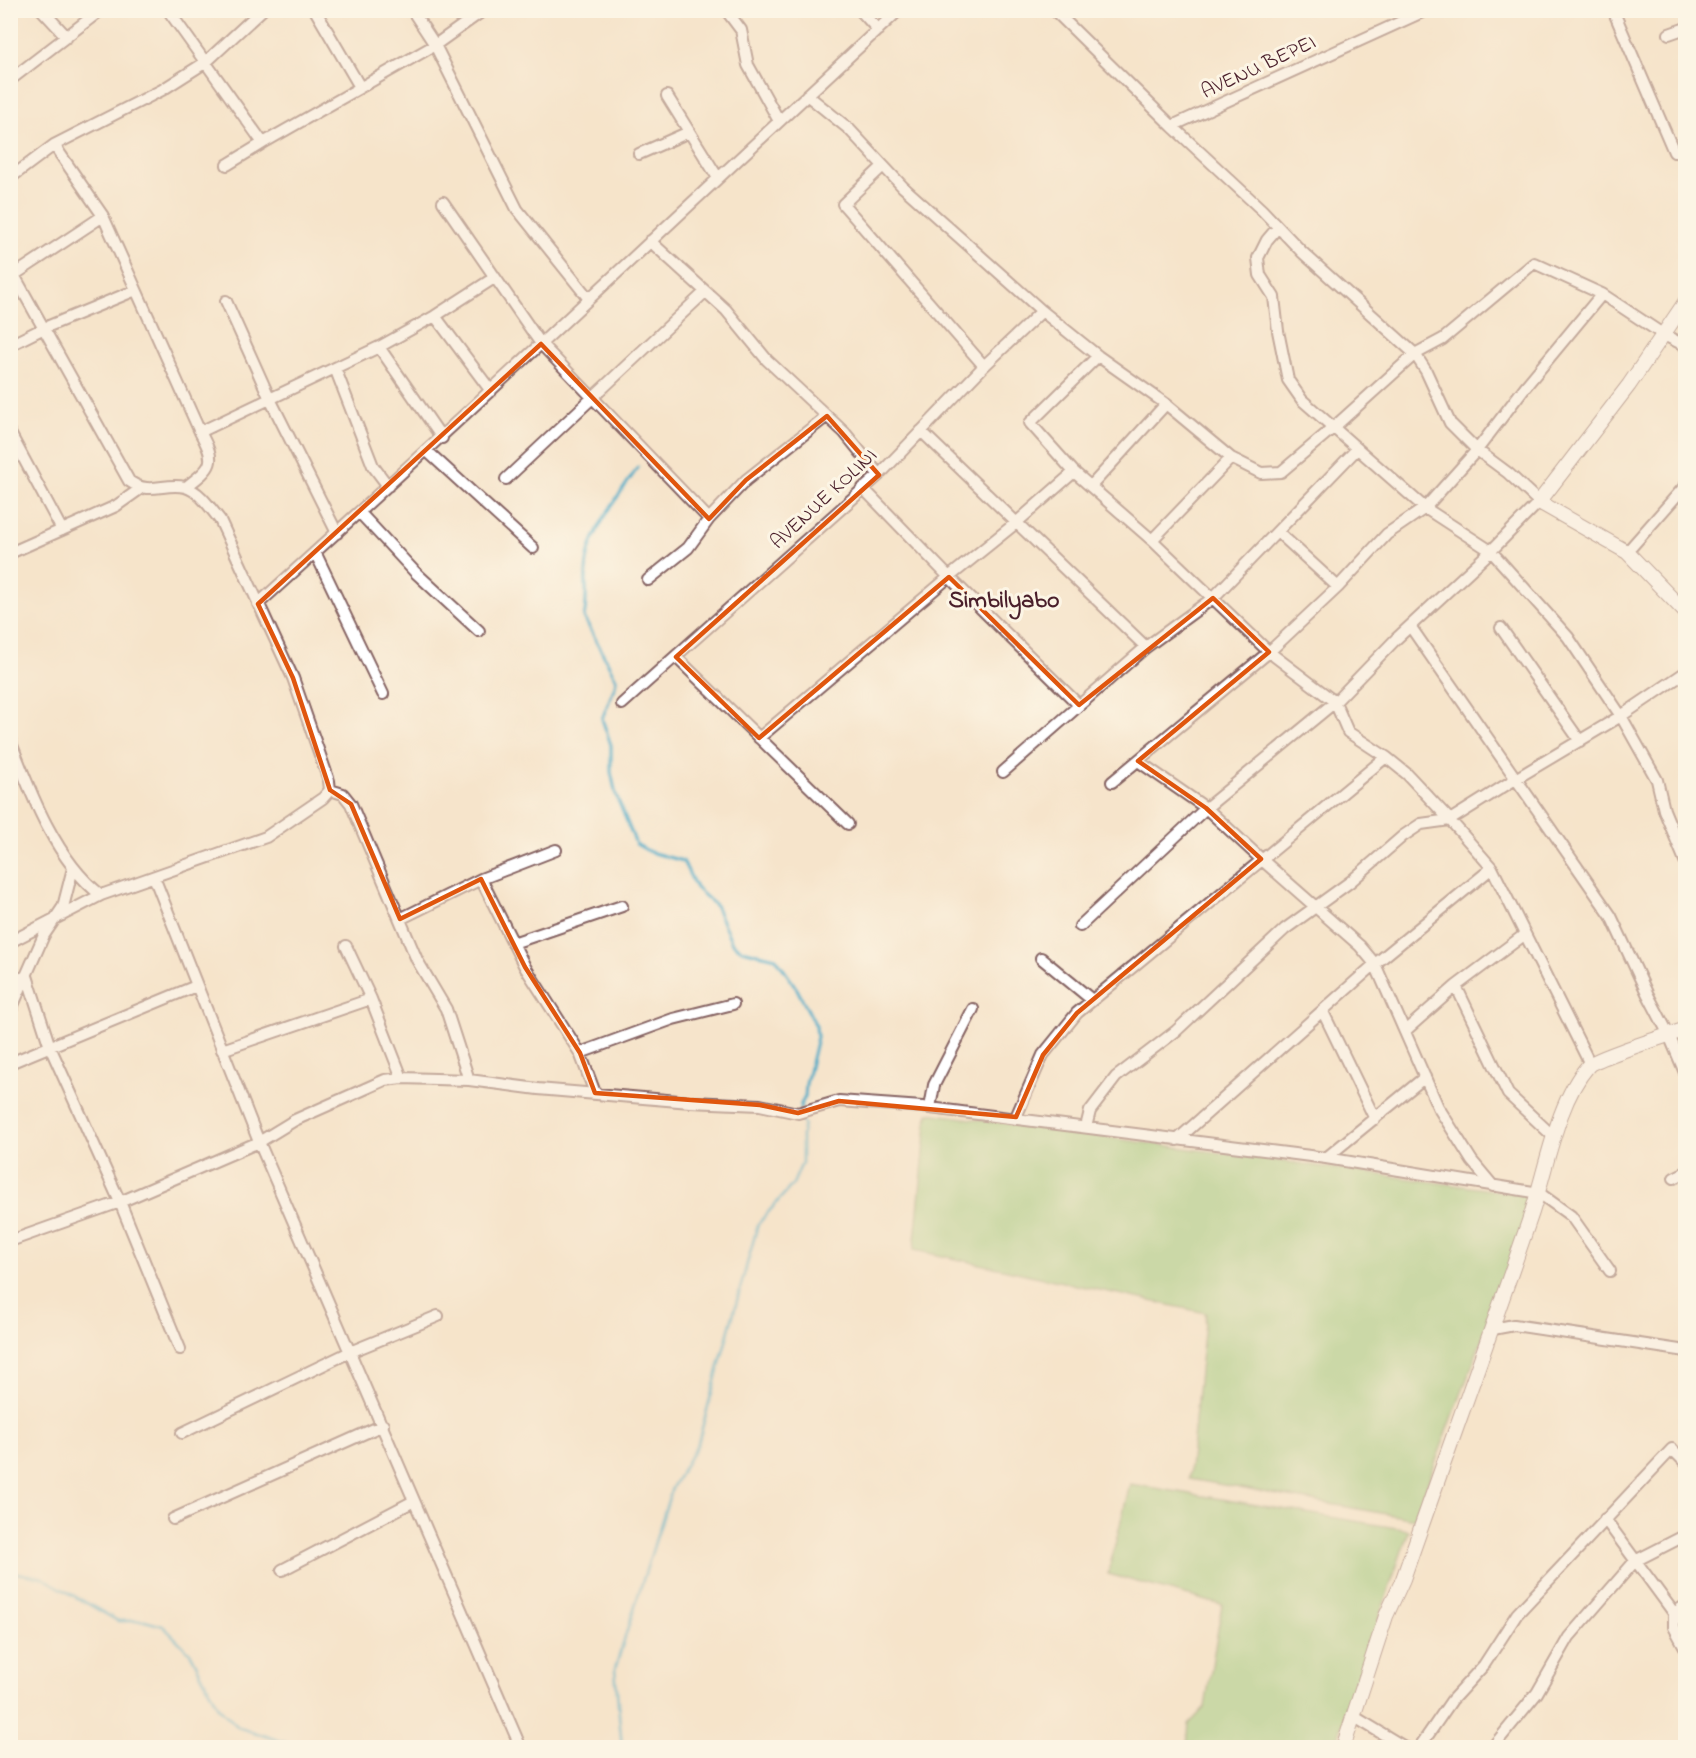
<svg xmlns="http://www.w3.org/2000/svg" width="1696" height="1758" font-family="'Indie Flower',sans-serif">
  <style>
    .green { fill: #98cb7b; stroke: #717553; stroke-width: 1.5 }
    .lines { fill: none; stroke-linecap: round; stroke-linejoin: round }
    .stream { stroke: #48aac7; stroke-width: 3 }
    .minor-casing { stroke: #866463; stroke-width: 14 }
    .tertiary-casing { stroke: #866463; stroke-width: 16 }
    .minor { stroke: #fff; stroke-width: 10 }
    .tertiary { stroke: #fff; stroke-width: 14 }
    .marked { fill: none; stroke: #e0560e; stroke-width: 4.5; stroke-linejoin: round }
    .labels { text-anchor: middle; stroke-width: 6; stroke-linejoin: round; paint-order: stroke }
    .street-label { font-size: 21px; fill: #4a1f2b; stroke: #fcf5e5 }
    .quarter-label { font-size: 24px; font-weight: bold; fill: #4a1f2b; stroke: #fcf5e5 }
  </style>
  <rect width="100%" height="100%" fill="#fcf5e5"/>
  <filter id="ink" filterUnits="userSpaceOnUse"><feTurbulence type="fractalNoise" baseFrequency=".0167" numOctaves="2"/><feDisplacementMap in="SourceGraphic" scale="12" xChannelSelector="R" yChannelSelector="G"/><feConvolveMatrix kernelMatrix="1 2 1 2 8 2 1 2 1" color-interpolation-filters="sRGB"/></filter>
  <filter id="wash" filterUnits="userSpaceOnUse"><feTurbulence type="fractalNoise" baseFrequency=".008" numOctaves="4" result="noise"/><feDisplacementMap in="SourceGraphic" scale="24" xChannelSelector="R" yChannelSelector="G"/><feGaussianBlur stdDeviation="1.35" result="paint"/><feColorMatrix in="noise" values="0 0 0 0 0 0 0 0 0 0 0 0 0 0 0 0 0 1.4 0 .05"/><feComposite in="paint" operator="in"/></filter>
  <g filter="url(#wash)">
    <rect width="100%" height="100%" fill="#f6e4cb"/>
    <path class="green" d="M928 1113 1536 1196 1414 1519 1189 1479 1206 1313 914 1250Z
      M1130 1484 1409 1530 1335 1747H1187L1189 1724 1205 1707 1222 1605 1108 1574Z"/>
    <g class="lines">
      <path class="stream" d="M638 467C620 495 595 524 588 556 583 576 589 597 584 617L616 679 615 686 602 719 611 745V772L616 795 636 844 650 852 683 861 696 888 715 905 732 943 742 950 776 958 797 989 816 1026 817 1037 806 1084 805 1097 801 1104 800 1109
        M10 1572 41 1577 118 1621H145L163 1626 191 1654 218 1707 238 1727 287 1743 289 1748
        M622 1748 615 1669 672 1488 698 1443 758 1224 793 1184 802 1163V1135L804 1124 798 1117V1114"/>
    </g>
  </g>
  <g filter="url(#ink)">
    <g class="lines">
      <g class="minor-casing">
        <path id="minor" d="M42 10 67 37
          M168 10 263 143
          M315 10 360 87
          M412 10 435 45 517 209 589 299
          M726 10 741 30 748 65 779 121
          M860 10 878 30
          M1054 10 1172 126 1262 210 1302 252 1415 354 1426 371 1450 423 1477 450 1508 473 1539 502 1491 551 1396 639 1335 702 1206 808 1080 926
          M1613 10 1674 152
          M1669 34 1686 28
          M10 80 101 10
          M807 95 849 129 903 187 1042 311 1098 356 1166 404 1231 458 1261 473 1281 472 1333 428 1415 354 1443 339 1534 263 1602 294 1664 335 1686 346
          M667 96 718 178
          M1172 126 1427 10
          M54 145 103 216 200 432C217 463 213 466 186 487
          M639 154 689 132
          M227 165 263 143 435 45 484 10
          M883 166 843 204 984 366
          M10 178 54 145 162 90 206 62 262 10
          M443 202 541 344 709 519
          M1278 227 1267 240 1258 258 1260 275 1274 297 1278 331 1288 380 1302 400 1425 508 1491 551 1568 637 1621 716 1657 780 1664 810 1686 863
          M650 241 726 310 767 360 845 433 879 475
          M10 268 129 481C150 496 164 482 185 487 200 491 211 509 220 520L293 678 329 781 330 790 323 798 266 837 101 895 10 942
          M14 275 103 216
          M226 301 270 399 337 533
          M435 316 491 391
          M10 345 44 328 136 290
          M379 347 442 438
          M1098 356 1030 423 1074 472 1152 540 1269 652 1335 702 1348 732 1386 757 1407 774 1450 820 1492 868 1590 1064
          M335 368 373 466 388 486
          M921 431 1146 647
          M200 432 379 347 435 316 494 278
          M10 433 62 530
          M427 451 533 548
          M506 479 705 292
          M1091 486 1166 404
          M863 488 949 577 1079 705
          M360 513 415 572 479 631
          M1278 532 1338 587
          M1152 540 1231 458
          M315 552 383 694
          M1627 552 1686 485
          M10 553 116 506 140 489
          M648 580 688 548 709 519 746 480 827 416
          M258 604C474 409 685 208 899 10
          M1410 626 1611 916 1647 993 1669 1035 1686 1075
          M1501 628 1580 741
          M676 657 848 824
          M622 704 879 475 984 366 1042 311
          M759 738 949 577 1016 523 1074 472
          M10 740C30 792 56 861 101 895
          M1138 761 1206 808 1261 859 1360 946 1375 964 1438 1107 1472 1161 1493 1186
          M1003 772 1146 647 1213 598 1357 449
          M1112 782 1269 652 1338 587 1387 534 1425 508 1477 450 1525 387 1602 294
          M330 790 343 794 351 804 417 960 446 1009 469 1080
          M154 877 259 1142 521 1748
          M481 879 525 967 580 1053 595 1093
          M400 919 481 879 556 850
          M513 943 622 906
          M346 946 371 999 402 1078
          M1041 958 1092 1000
          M10 982 27 976 50 1047 120 1202 180 1349
          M1456 986 1508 1094 1554 1137
          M10 1012 44 935 63 907 73 868
          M1323 1012 1375 1119
          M1405 1031 1456 986 1524 935
          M222 1050 371 999
          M580 1053 673 1019 733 1004
          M10 1063 196 986
          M930 1108 934 1085 973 1009
          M1016 1117 1043 1055 1077 1013 1386 757
          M1086 1127 1090 1111 1116 1077 1176 1031 1285 929 1350 882 1403 836 1421 824 1450 820 1517 778 1621 716 1686 672
          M1177 1140 1375 964 1492 868
          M1326 1158 1425 1077
          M1674 1178 1686 1172
          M10 1241 120 1202 259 1142 295 1120 385 1080 402 1078 469 1080 538 1089 690 1102 760 1105 798 1113 839 1101 922 1107 1326 1158 1539 1193 1571 1216 1610 1271
          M1493 1329 1514 1325 1686 1351
          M182 1433 350 1352 438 1316
          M173 1519 383 1425
          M1605 1519 1674 1613V1627L1686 1649
          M282 1570 414 1501
          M1674 1613 1686 1605
          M1353 1716 1406 1748
          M1419 1748 1452 1700 1484 1665 1517 1614 1672 1449 1686 1463
          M1492 1748 1537 1693 1569 1637 1635 1561 1686 1535"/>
      </g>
      <g class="tertiary-casing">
        <path id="tertiary" d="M1686 301 1629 385 1539 502 1627 552 1686 613
          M1343 1748 1386 1616 1403 1579C1445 1458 1489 1339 1530 1218 1546 1172 1556 1103 1588 1066 1595 1058 1670 1035 1686 1029"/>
      </g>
      <use href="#minor" class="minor"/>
      <use href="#tertiary" class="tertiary"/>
    </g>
  </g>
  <path d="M0 0H1696V1758H0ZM541 344 709 519 746 480 827 416 879 475 676 657 759 738 949 577 1079 705 1213 598 1269 652 1138 761 1206 808 1261 859 1077 1013 1043 1055 1016 1117 839 1101 798 1113 760 1105 595 1093 580 1053 525 967 481 879 400 919 351 804 330 790 293 678 258 604Z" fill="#f6e4cb" fill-opacity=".55" fill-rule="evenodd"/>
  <path class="marked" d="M541 344 709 519 746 480 827 416 879 475 676 657 759 738 949 577 1079 705 1213 598 1269 652 1138 761 1206 808 1261 859 1077 1013 1043 1055 1016 1117 839 1101 798 1113 760 1105 595 1093 580 1053 525 967 481 879 400 919 351 804 330 790 293 678 258 604Z"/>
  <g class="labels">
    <g class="street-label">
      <text transform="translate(1258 66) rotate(-25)" y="7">AVENU BEPEI</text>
      <text transform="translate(823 498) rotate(-43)" y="7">AVENUE KOLINI</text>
    </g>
    <g class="quarter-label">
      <text x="1004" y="607">Simbilyabo</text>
    </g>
  </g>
  <rect width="1696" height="1758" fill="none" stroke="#fcf5e5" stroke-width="36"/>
</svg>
